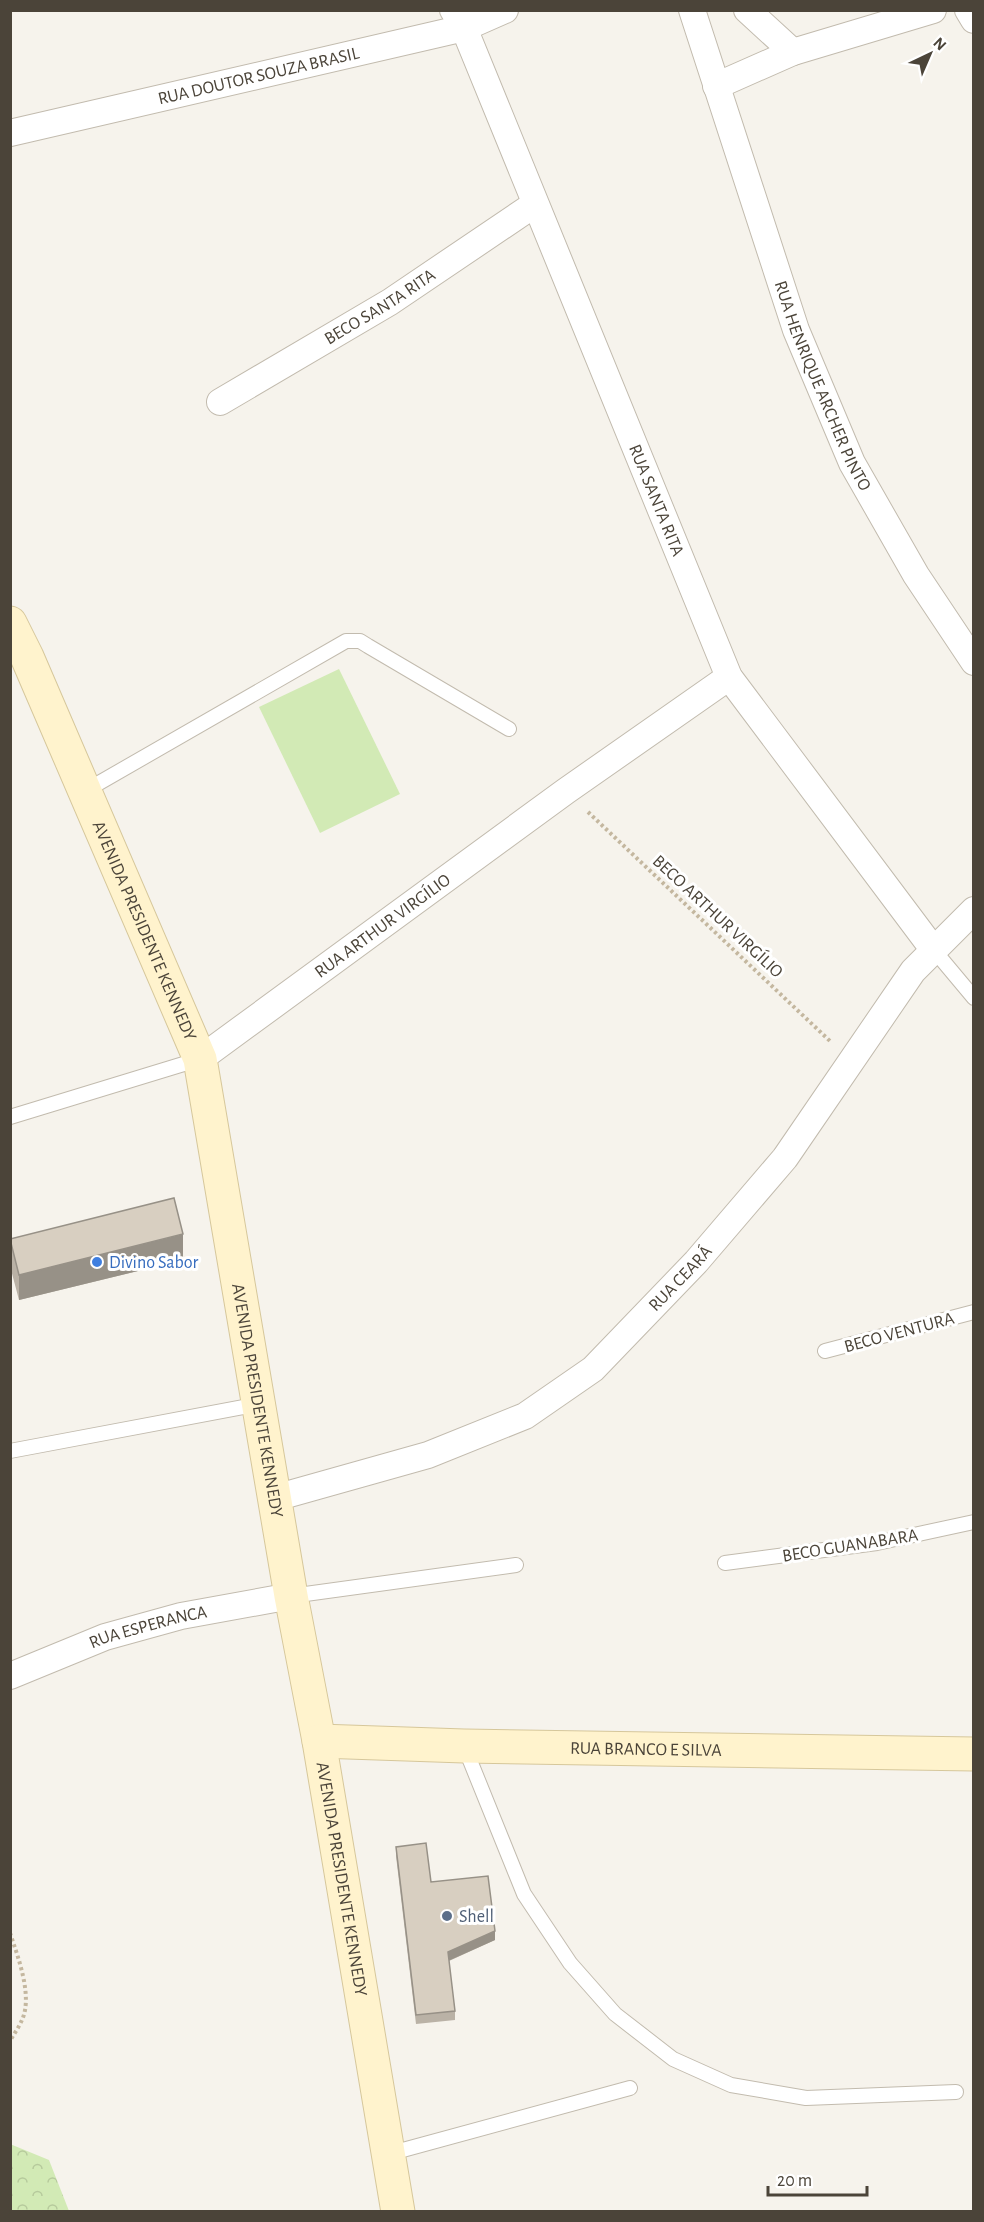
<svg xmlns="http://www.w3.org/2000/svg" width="984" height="2222" font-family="'Alegreya Sans',sans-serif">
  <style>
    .green { fill: #d2eab5 }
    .park { fill: url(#park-crowns) }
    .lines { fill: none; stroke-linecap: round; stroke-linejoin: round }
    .lane-casing { stroke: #c2bbae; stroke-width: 16 }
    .street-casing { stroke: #c2bbae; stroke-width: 28 }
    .secondary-casing { stroke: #d6c79b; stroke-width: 35 }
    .path { stroke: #c4b79f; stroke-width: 4; stroke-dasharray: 3 3; stroke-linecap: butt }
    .lane { stroke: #fff; stroke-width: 14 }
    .street { stroke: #fff; stroke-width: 26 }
    .secondary { stroke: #fff3cd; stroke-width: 33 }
    .wall { fill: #bab2a6 }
    .shaded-wall { fill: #979187 }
    .building { fill: #d8cfc1; stroke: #979187; stroke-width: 1.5 }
    .shop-dot { fill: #3f7fe0; stroke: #fff; stroke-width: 2 }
    .service-dot { fill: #5c6f8a; stroke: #fff; stroke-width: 2 }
    .labels { text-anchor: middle; stroke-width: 6; stroke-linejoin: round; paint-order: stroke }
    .street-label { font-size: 18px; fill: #4b4439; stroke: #fff }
    .shop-label { font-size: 18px; fill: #366cbe; stroke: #fff; text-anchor: start }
    .service-label { font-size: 18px; fill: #4e5e75; stroke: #fff; text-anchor: start }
  </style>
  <defs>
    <pattern id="park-crowns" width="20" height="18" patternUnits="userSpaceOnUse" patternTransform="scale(1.5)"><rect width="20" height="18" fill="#d2eab5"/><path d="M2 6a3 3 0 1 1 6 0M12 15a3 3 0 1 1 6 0" fill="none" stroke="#b6ca9c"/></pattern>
  </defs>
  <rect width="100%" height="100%" fill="#f6f3ec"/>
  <path class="green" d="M339 669 400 794 320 833 259 707Z"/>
  <path class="park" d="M10 2144 49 2160 69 2211H11Z"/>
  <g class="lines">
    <g class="lane-casing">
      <path id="lane" d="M85 791 346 641H360L368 646 509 729
        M933 949 974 998
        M10 1117 200 1059
        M825 1351 974 1312
        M10 1451 259 1404
        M725 1563 877 1543 974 1522
        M291 1596 516 1565
        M465 1748 524 1894 570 1963 615 2014 673 2059 731 2085 806 2098 956 2092
        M388 2154 630 2088"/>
    </g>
    <g class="street-casing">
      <g id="street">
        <path id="s1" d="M453 10 464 28 729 677 933 949"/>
        <path id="s2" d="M692 10 796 330 852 463 916 575 974 662"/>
        <path d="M747 10 793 52"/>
        <path d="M968 10 974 20"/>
        <path d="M716 86 793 52 933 10"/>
        <path id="s3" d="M10 133 464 28 505 10"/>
        <path id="s4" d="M220 402 390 302 535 204"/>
        <path id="s5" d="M200 1059 566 791 729 677"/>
        <path id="s6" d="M275 1498 428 1455 525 1416 593 1369 696 1262 785 1158 913 971 974 910"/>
        <path id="s7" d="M10 1676 105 1637 181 1616 291 1596"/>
      </g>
    </g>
    <g class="secondary-casing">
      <g id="secondary">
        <path id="s8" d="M10 623 27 657 200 1059 291 1596 319 1741 398 2212"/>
        <path id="s9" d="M319 1741 464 1746 974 1754"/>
      </g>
    </g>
    <path class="path" d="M588 812 831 1042
      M10 1933C18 1957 33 1996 22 2020 19 2027 14 2034 10 2041"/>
    <use href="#lane" class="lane"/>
    <use href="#street" class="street"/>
    <use href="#secondary" class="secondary"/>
  </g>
  <path class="wall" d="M10 1239 183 1260 19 1300 10 1266Z
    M396 1847 431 1882 495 1940 449 1961 455 2011V2020L416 2024 396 1856Z"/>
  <path class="shaded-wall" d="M183 1234V1260L19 1300V1275Z
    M495 1931V1940L448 1961V1952Z"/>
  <path class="building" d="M174 1198 183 1234 19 1275 10 1239Z
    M426 1843 431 1882 488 1876 495 1931 448 1952 455 2011 416 2015 396 1847Z"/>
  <circle class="shop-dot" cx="97" cy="1262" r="6"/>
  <circle class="service-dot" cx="447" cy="1916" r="6"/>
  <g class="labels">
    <g class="street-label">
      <text dy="6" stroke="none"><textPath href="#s3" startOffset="255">RUA DOUTOR SOUZA BRASIL</textPath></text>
      <text dy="6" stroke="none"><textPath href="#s4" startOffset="186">BECO SANTA RITA</textPath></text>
      <text dy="6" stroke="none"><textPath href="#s2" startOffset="398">RUA HENRIQUE ARCHER PINTO</textPath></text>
      <text dy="6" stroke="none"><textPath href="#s1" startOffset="531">RUA SANTA RITA</textPath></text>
      <text transform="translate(718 916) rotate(43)" y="6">BECO ARTHUR VIRGÍLIO</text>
      <text dy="6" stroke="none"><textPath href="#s5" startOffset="226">RUA ARTHUR VIRGÍLIO</textPath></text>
      <text dy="6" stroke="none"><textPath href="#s8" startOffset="336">AVENIDA PRESIDENTE KENNEDY</textPath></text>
      <text dy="6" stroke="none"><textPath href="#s6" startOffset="472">RUA CEARÁ</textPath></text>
      <text transform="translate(899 1332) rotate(-15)" y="6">BECO VENTURA</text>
      <text dy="6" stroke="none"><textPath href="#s8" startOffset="822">AVENIDA PRESIDENTE KENNEDY</textPath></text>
      <text transform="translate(850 1545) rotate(-9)" y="6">BECO GUANABARA</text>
      <text dy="6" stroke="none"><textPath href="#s7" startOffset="147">RUA ESPERANCA</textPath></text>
      <text dy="6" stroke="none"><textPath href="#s9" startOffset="327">RUA BRANCO E SILVA</textPath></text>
      <text dy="6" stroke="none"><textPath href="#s8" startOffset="1308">AVENIDA PRESIDENTE KENNEDY</textPath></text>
    </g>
    <g class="shop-label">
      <text x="109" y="1268">Divino Sabor</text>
    </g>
    <g class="service-label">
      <text x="459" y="1922">Shell</text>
    </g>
  </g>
  <rect width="984" height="2222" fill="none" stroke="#4b4439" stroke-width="24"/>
  <g transform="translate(930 54) rotate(44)" stroke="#ffffff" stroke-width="4.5" paint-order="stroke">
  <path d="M0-4.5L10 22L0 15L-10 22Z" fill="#4b4439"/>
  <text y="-9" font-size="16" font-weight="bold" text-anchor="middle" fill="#4b4439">N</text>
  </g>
  <path d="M768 2186v9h99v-9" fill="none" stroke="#4b4439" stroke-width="3"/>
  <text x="777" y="2186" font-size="18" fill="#4b4439" stroke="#ffffff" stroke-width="4.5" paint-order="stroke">20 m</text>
</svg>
